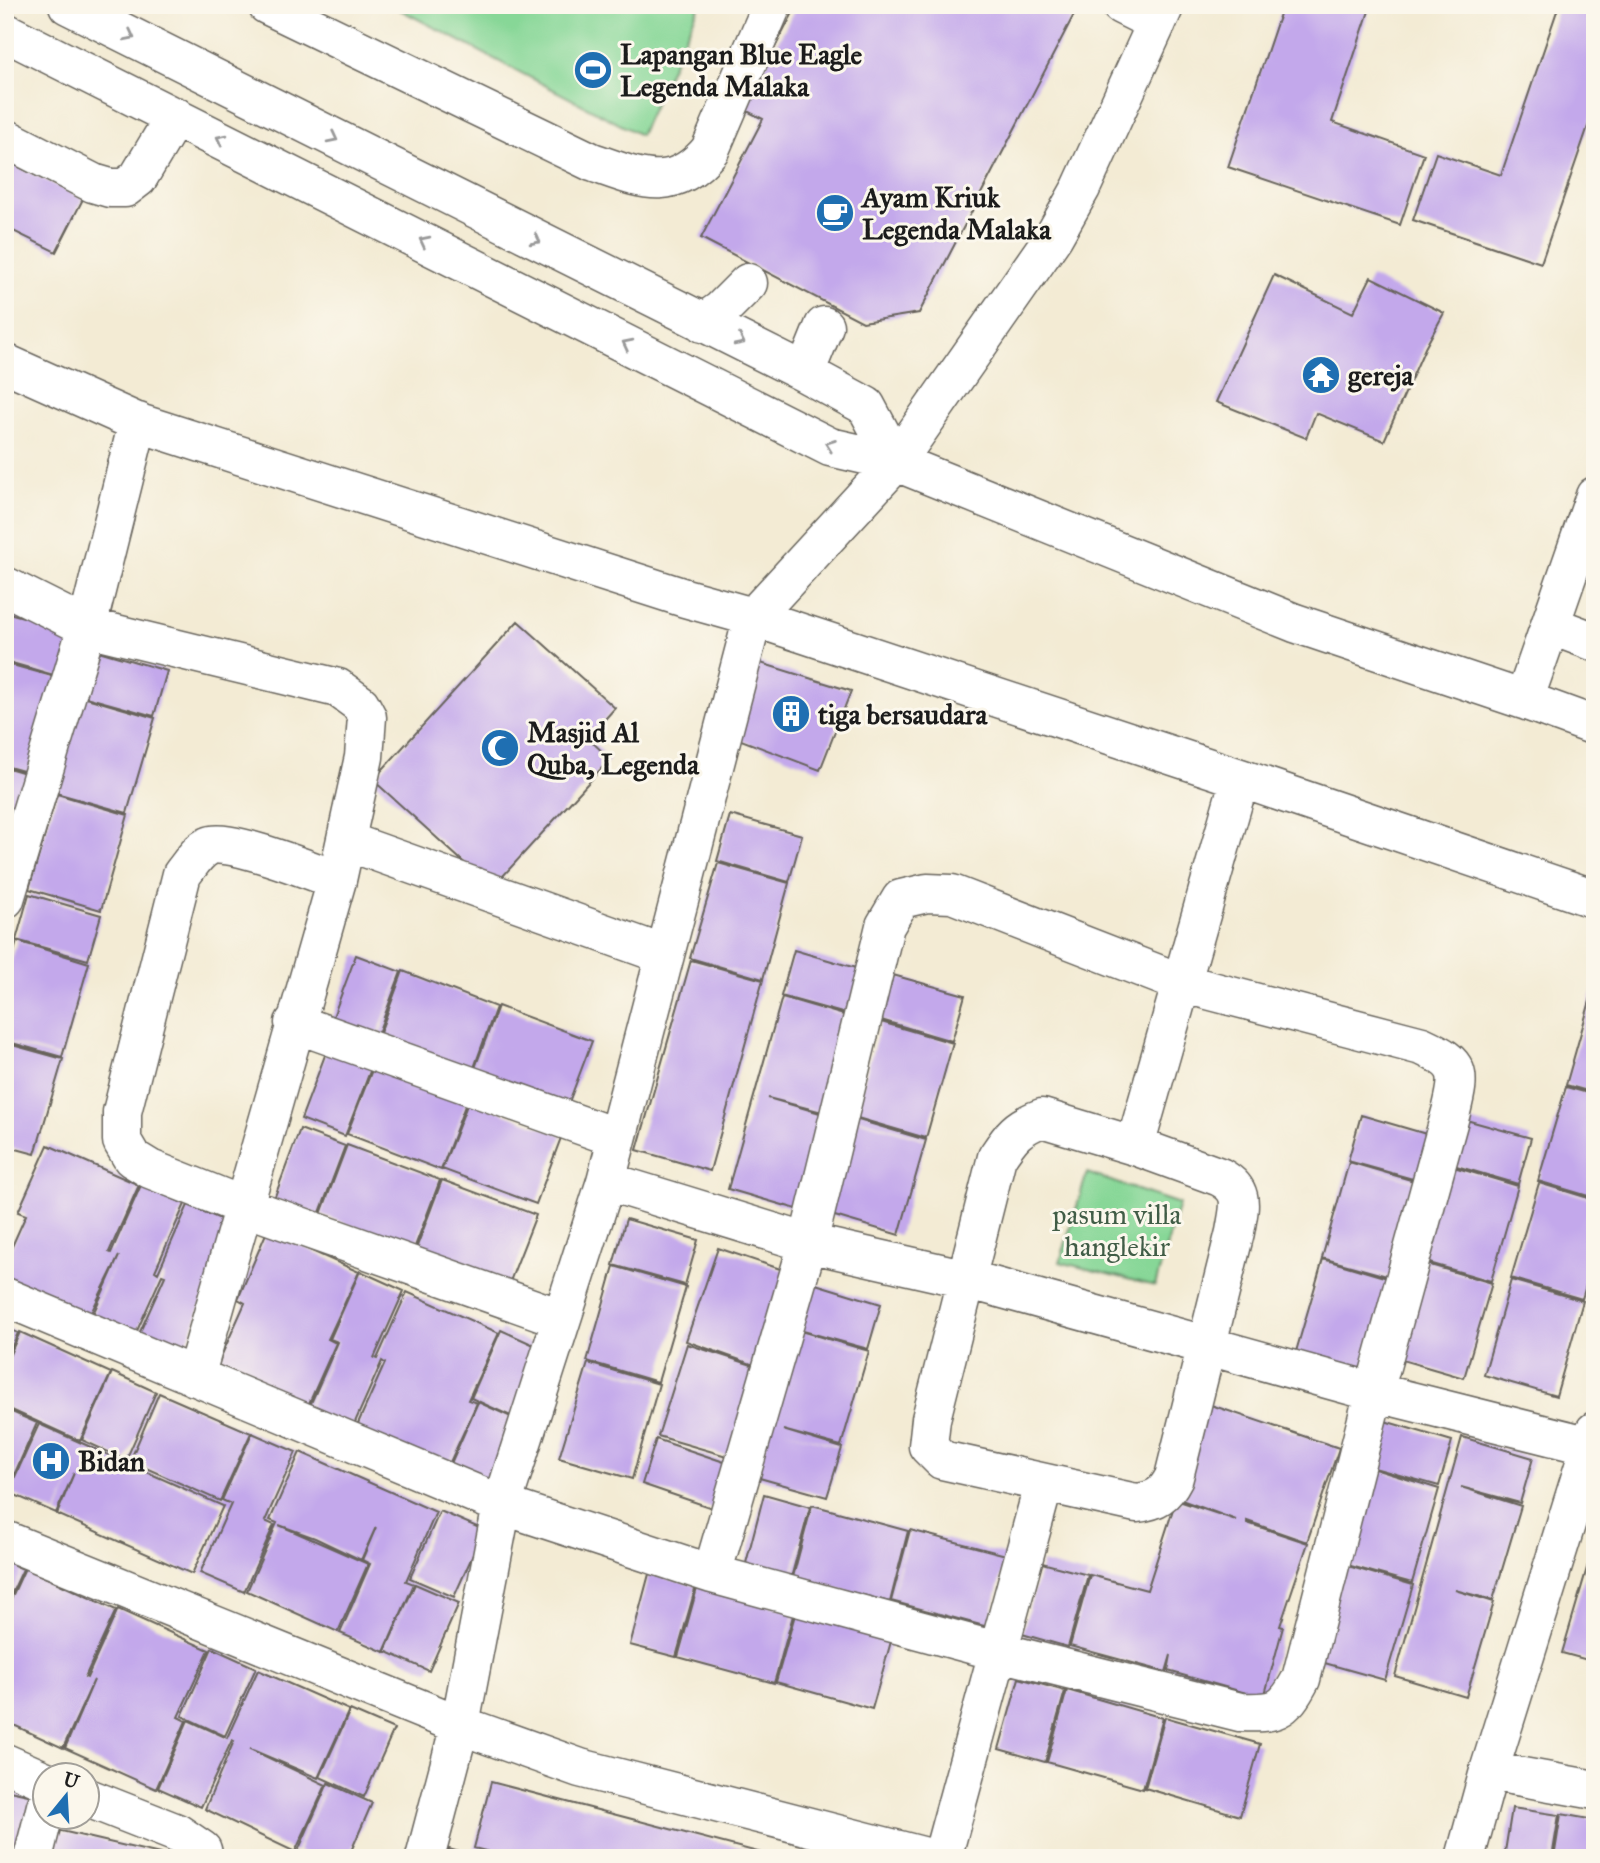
<svg xmlns="http://www.w3.org/2000/svg" width="1600" height="1863" font-family="'IM FELL Great Primer',serif">
  <style>
    .green { fill: #87d797; stroke: #527a5a; stroke-width: 2 }
    .building { fill: #c3a8eb }
    .lines { fill: none; stroke-linecap: round; stroke-linejoin: round }
    .minor-casing { stroke: #67645c; stroke-width: 41 }
    .minor { stroke: #fff; stroke-width: 38 }
    .oneway { stroke: #999 }
    .labels { text-anchor: middle; stroke-width: 6; stroke-linejoin: round; paint-order: stroke }
    .poi-label { font-size: 28px; font-weight: bold; fill: #1c1c1c; stroke: #fbf7ec; text-anchor: start }
    .park-label { font-size: 28px; fill: #415d47; stroke: #fbf7ec }
  </style>
  <rect width="100%" height="100%" fill="#fbf7ec"/>
  <filter id="ink" filterUnits="userSpaceOnUse"><feTurbulence type="fractalNoise" baseFrequency=".0143" numOctaves="2"/><feDisplacementMap in="SourceGraphic" scale="14" xChannelSelector="R" yChannelSelector="G"/><feConvolveMatrix kernelMatrix="1 2 1 2 8 2 1 2 1" color-interpolation-filters="sRGB"/></filter>
  <filter id="wash" filterUnits="userSpaceOnUse"><feTurbulence type="fractalNoise" baseFrequency=".00686" numOctaves="4" result="noise"/><feDisplacementMap in="SourceGraphic" scale="28" xChannelSelector="R" yChannelSelector="G"/><feGaussianBlur stdDeviation="1.57" result="paint"/><feColorMatrix in="noise" values="0 0 0 0 0 0 0 0 0 0 0 0 0 0 0 0 0 1.4 0 .05"/><feComposite in="paint" operator="in"/></filter>
  <g filter="url(#wash)">
    <rect width="100%" height="100%" fill="#f3ebd4"/>
    <path class="green" d="M391 5H700L640 135Z
      M1087 1173 1179 1204 1155 1286 1060 1262Z"/>
    <g id="blocks">
      <path class="building" d="M797 5H1079L919 313 863 322 701 238 763 119 743 109Z
        M1283 5H1371L1332 122 1424 154 1400 225 1228 167Z
        M1559 5H1595V106L1541 263 1413 220 1436 153 1501 175Z
        M5 160 83 199 56 252 5 227Z
        M1274 275 1353 313 1371 277 1444 313 1425 348 1384 441 1316 413 1306 438 1216 402Z
        M5 612 78 632 64 678 5 661Z
        M518 621 615 708 588 738 610 759 492 888 373 780Z
        M95 650 167 671 154 716 82 696Z
        M754 661 851 691 820 770 733 737Z
        M5 663 66 680 38 775 5 766Z
        M83 697 155 718 127 813 56 793Z
        M5 767 39 777 5 870Z
        M57 794 128 815 101 910 29 889Z
        M730 815 802 835 789 882 717 861Z
        M718 863 789 883 763 979 690 958Z
        M29 894 101 915 88 960 16 940Z
        M17 941 89 963 62 1057 5 1041V984Z
        M794 950 866 971 853 1016 781 996Z
        M356 955 401 972 375 1041 330 1025Z
        M691 960 763 980 710 1171 637 1150Z
        M403 971 496 1007 471 1076 377 1041Z
        M893 975 965 995 952 1041 881 1020Z
        M1594 987H1595V1093L1566 1085Z
        M782 997 854 1018 826 1113 768 1098 827 1115 800 1210 728 1189Z
        M498 1006 592 1041 566 1110 472 1076Z
        M881 1022 953 1043 926 1138 854 1117Z
        M5 1043 63 1059 35 1154 5 1146Z
        M327 1050 372 1066 345 1136 301 1119Z
        M374 1065 467 1100 441 1170 347 1134Z
        M1566 1087 1595 1095V1198L1538 1181Z
        M469 1100 562 1135 536 1204 442 1169Z
        M1361 1115 1433 1136 1420 1181 1348 1161Z
        M1459 1118 1531 1138 1518 1184 1446 1163Z
        M855 1119 926 1140 899 1235 828 1214Z
        M300 1129 345 1146 319 1215 274 1199Z
        M48 1145 139 1185 109 1252 111 1253 141 1185 185 1204 155 1271 158 1273 188 1205 232 1224 179 1363 135 1343 165 1276 162 1275 132 1342 89 1323 119 1256 86 1323 5 1287V1262L26 1215 18 1212Z
        M347 1145 440 1180 414 1249 321 1214Z
        M1349 1162 1421 1183 1394 1278 1322 1258Z
        M1447 1165 1518 1186 1491 1281 1419 1260Z
        M442 1180 536 1215 509 1284 416 1249Z
        M1539 1183 1595 1200V1255L1582 1299 1511 1278Z
        M626 1219 698 1240 685 1285 613 1265Z
        M267 1231 359 1272 328 1339 336 1343 306 1410 215 1370 245 1303 238 1299Z
        M718 1248 789 1272 757 1366 686 1341Z
        M1323 1259 1394 1280 1367 1375 1295 1355Z
        M1420 1262 1492 1283 1464 1378 1392 1357Z
        M614 1266 686 1287 658 1382 587 1361Z
        M360 1271 404 1291 374 1358 377 1359 407 1292 499 1333 468 1400 477 1403 446 1471 355 1430 385 1363 382 1361 352 1429 308 1410 338 1342 330 1339Z
        M1511 1280 1583 1301 1556 1396 1484 1375Z
        M809 1282 881 1304 868 1349 796 1329Z
        M5 1327 18 1333 5 1361Z
        M501 1330 545 1350 515 1418 471 1398Z
        M797 1330 869 1351 841 1446 783 1430 842 1448 827 1497 756 1477Z
        M20 1332 111 1373 80 1441 5 1407V1365Z
        M687 1344 758 1367 730 1457 658 1436Z
        M588 1363 659 1384 632 1479 559 1458Z
        M112 1372 156 1392 126 1460 82 1440Z
        M159 1393 251 1433 220 1501 130 1461Z
        M478 1402 522 1422 492 1490 448 1470Z
        M1208 1404 1339 1448 1307 1542 1247 1521V1523L1308 1543 1280 1626 1283 1627 1264 1698 1168 1671 1171 1655 1166 1672 1070 1646 1090 1575 1147 1590 1176 1500 1236 1520 1176 1498Z
        M5 1409 37 1423 7 1491 5 1490Z
        M1381 1420 1452 1441 1439 1486 1367 1466Z
        M39 1424 223 1506 192 1574 57 1514 74 1473 56 1513 8 1492Z
        M252 1433 296 1452 265 1521 274 1525 244 1592 200 1573 231 1504 222 1500Z
        M1462 1437 1533 1458 1520 1503 1461 1487 1521 1506 1493 1600 1455 1590 1494 1602 1466 1697 1395 1676Z
        M656 1439 727 1463 712 1508 642 1484Z
        M300 1452 436 1512 406 1581 414 1584 384 1652 340 1633 370 1564 362 1560 376 1527 361 1560 315 1538 279 1525 368 1564 338 1632 247 1591 277 1523 270 1520Z
        M1368 1467 1439 1489 1412 1583 1340 1563Z
        M764 1494 810 1507 791 1578 745 1567Z
        M812 1505 908 1531 890 1602 793 1577Z
        M440 1511 484 1530 454 1597 410 1578Z
        M910 1530 1006 1555 988 1627 891 1601Z
        M1590 1558 1595 1559V1662L1562 1653Z
        M5 1561 23 1569 5 1608Z
        M1042 1563 1088 1575 1068 1647 1022 1634Z
        M1341 1564 1413 1585 1385 1680 1314 1660Z
        M25 1568 116 1610 85 1677 87 1678 118 1609 209 1650 178 1717 186 1721 156 1789 65 1748 94 1680 63 1748 5 1721V1612Z
        M649 1574 696 1586 676 1657 630 1645Z
        M415 1584 459 1603 429 1671 385 1651Z
        M698 1585 794 1612 774 1683 678 1657Z
        M796 1611 892 1638 872 1709 776 1682Z
        M212 1648 256 1668 225 1736 182 1716Z
        M258 1670 349 1710 318 1778 250 1749 326 1785 295 1852 205 1809 234 1741 232 1740 201 1807 158 1788 188 1720 227 1738Z
        M1019 1678 1065 1691 1045 1762 999 1749Z
        M1067 1690 1163 1718 1143 1789 1047 1762Z
        M350 1710 394 1729 364 1797 320 1777Z
        M1165 1717 1260 1744 1240 1816 1145 1788Z
        M491 1782 777 1857V1858H512L474 1848Z
        M328 1783 372 1803 348 1858H313L298 1851Z
        M5 1790 37 1797 22 1858H5Z
        M1512 1808 1559 1815 1552 1858H1504Z
        M1561 1814 1595 1820V1858H1554Z
        M53 1829 173 1857V1858H46Z
        M449 1849 476 1857V1858H447Z"/>
    </g>
  </g>
  <g filter="url(#ink)">
    <use href="#blocks" fill-opacity="0" stroke="#67645c" stroke-width="2"/>
    <g class="lines">
      <g class="minor-casing">
        <path id="minor" d="M68 5 805 373 866 406 896 462
          M267 5 592 162C639 178 672 196 710 150L772 5
          M1121 5 1157 23
          M5 32 830 447 896 462 1295 623 1524 700 1595 726
          M5 138 93 183 110 188H125L138 178 175 116
          M703 323 721 310 748 283
          M5 363 139 423 685 598 753 617 1240 778 1595 899
          M805 373 824 326
          M5 586 87 627 338 688 360 704 367 717 364 757 337 880 195 1377
          M1550 625 1595 642
          M1524 700 1595 496
          M346 841 665 955
          M337 880C314 872 227 837 209 846 197 851 190 865 182 874L122 1112V1141L132 1158 150 1169 243 1206 560 1318
          M5 899 87 627 138 422
          M294 1023 617 1138
          M1042 1118 1135 1146 1220 1177C1246 1191 1239 1207 1235 1232L1174 1477C1165 1495 1156 1501 1136 1503L942 1460 928 1446 931 1419 997 1157C1011 1136 1017 1127 1042 1118Z
          M1135 1146 1240 778
          M606 1181 808 1243 967 1279 1374 1392 1590 1446
          M5 1297 502 1505 712 1574 1000 1652 1240 1712C1276 1713 1283 1713 1301 1679L1374 1392 1451 1112C1461 1072 1461 1064 1422 1046L1181 983 952 894 927 893 901 899 885 926 808 1243 712 1574
          M5 1540 460 1725 580 1768 930 1858
          M5 1763 46 1781
          M1489 1771 1595 1790
          M88 1798 177 1833 202 1850 204 1858
          M33 1858 46 1806
          M425 1858 460 1725 502 1505 606 1181 753 617 896 462 1054 236 1081 188 1165 5
          M942 1858 1044 1483
          M1465 1858 1489 1771 1595 1431"/>
      </g>
      <use href="#minor" class="minor"/>
    </g>
    <defs><path id="oneway-chevron" d="M-2-3.5L2.5 0L-2 3.5" fill="none" stroke-width="1.6" stroke-linecap="round" stroke-linejoin="round" transform="scale(1.75)"/></defs>
    <g class="oneway">
      <use href="#oneway-chevron" transform="translate(130 36) rotate(27)"/>
      <use href="#oneway-chevron" transform="translate(333 138) rotate(27)"/>
      <use href="#oneway-chevron" transform="translate(221 139) rotate(-153)"/>
      <use href="#oneway-chevron" transform="translate(536 240) rotate(27)"/>
      <use href="#oneway-chevron" transform="translate(424 241) rotate(-153)"/>
      <use href="#oneway-chevron" transform="translate(740 341) rotate(26)"/>
      <use href="#oneway-chevron" transform="translate(627 344) rotate(-153)"/>
      <use href="#oneway-chevron" transform="translate(830 445) rotate(-160)"/>
    </g>
  </g>
  <defs>
    <g id="stadium-disc" transform="scale(2.0125)"><circle r="9.5" fill="#1f6fb2" stroke="#fbf7ec"/><path d="M0-5a6.5 5 0 1 0 0 10a6.5 5 0 1 0 0-10ZM-3.5-1.8h7v3.6h-7Z" fill="#fff"/></g>
    <g id="cafe-disc" transform="scale(2.0125)"><circle r="9.5" fill="#1f6fb2" stroke="#fbf7ec"/><path d="M-5.5-4.5H6V0H3Q3 3.5 0 3.5H-2.5Q-5.5 3.5-5.5 0ZM3-3.2v2h1.7v-2ZM-6 4.5H4V6H-6Z" fill="#fff"/></g>
    <g id="temple-disc" transform="scale(2.0125)"><circle r="9.5" fill="#1f6fb2" stroke="#fbf7ec"/><path d="M0-6L5-2H3V0L6.5 2.5H4V6H1.5V3h-3V6H-4V2.5H-6.5L-3 0V-2H-5Z" fill="#fff"/></g>
    <g id="building-disc" transform="scale(2.0125)"><circle r="9.5" fill="#1f6fb2" stroke="#fbf7ec"/><path d="M-4-6H4V6H1V3H-1V6H-4ZM-2.5-4.3h1.7v1.8h-1.7ZM.8-4.3h1.7v1.8H.8ZM-2.5-1h1.7V.8h-1.7ZM.8-1h1.7V.8H.8Z" fill="#fff"/></g>
    <g id="mosque-disc" transform="scale(2.0125)"><circle r="9.5" fill="#1f6fb2" stroke="#fbf7ec"/><path d="M3.5-4.9A6 6 0 1 0 3.5 4.9A5 5 0 1 1 3.5-4.9Z" fill="#fff"/></g>
    <g id="hospital-disc" transform="scale(2.0125)"><circle r="9.5" fill="#1f6fb2" stroke="#fbf7ec"/><path d="M-5-5h3v3.5h4V-5h3V5h-3V1.5h-4V5h-3Z" fill="#fff"/></g>
  </defs>
  <g fill-rule="evenodd">
    <use href="#stadium-disc" x="593" y="70"/>
    <use href="#cafe-disc" x="835" y="213"/>
    <use href="#temple-disc" x="1321" y="375"/>
    <use href="#building-disc" x="791" y="714"/>
    <use href="#mosque-disc" x="500" y="748"/>
    <use href="#hospital-disc" x="51" y="1461"/>
  </g>
  <g class="labels">
    <g class="poi-label">
      <text x="620" y="64">Lapangan Blue Eagle<tspan x="620" dy="32">Legenda Malaka</tspan></text>
      <text x="862" y="207">Ayam Kriuk<tspan x="862" dy="32">Legenda Malaka</tspan></text>
      <text x="1348" y="385">gereja</text>
      <text x="818" y="724">tiga bersaudara</text>
      <text x="527" y="742">Masjid Al<tspan x="527" dy="32">Quba, Legenda</tspan></text>
      <text x="78" y="1471">Bidan</text>
    </g>
    <g class="park-label">
      <text x="1117" y="1224">pasum villa<tspan x="1117" dy="32">hanglekir</tspan></text>
    </g>
  </g>
  <rect width="1600" height="1863" fill="none" stroke="#fbf7ec" stroke-width="28"/>
  <g transform="translate(66 1796) rotate(18)"><circle r="33" fill="#fbf7ec" stroke="#a29f99" stroke-width="2"/>
  <path d="M0-5L12 26L0 18L-12 26Z" fill="#1f6fb2"/>
  <text y="-10" font-size="19" font-weight="bold" text-anchor="middle" fill="#1c1c1c">U</text>
  </g>
</svg>
